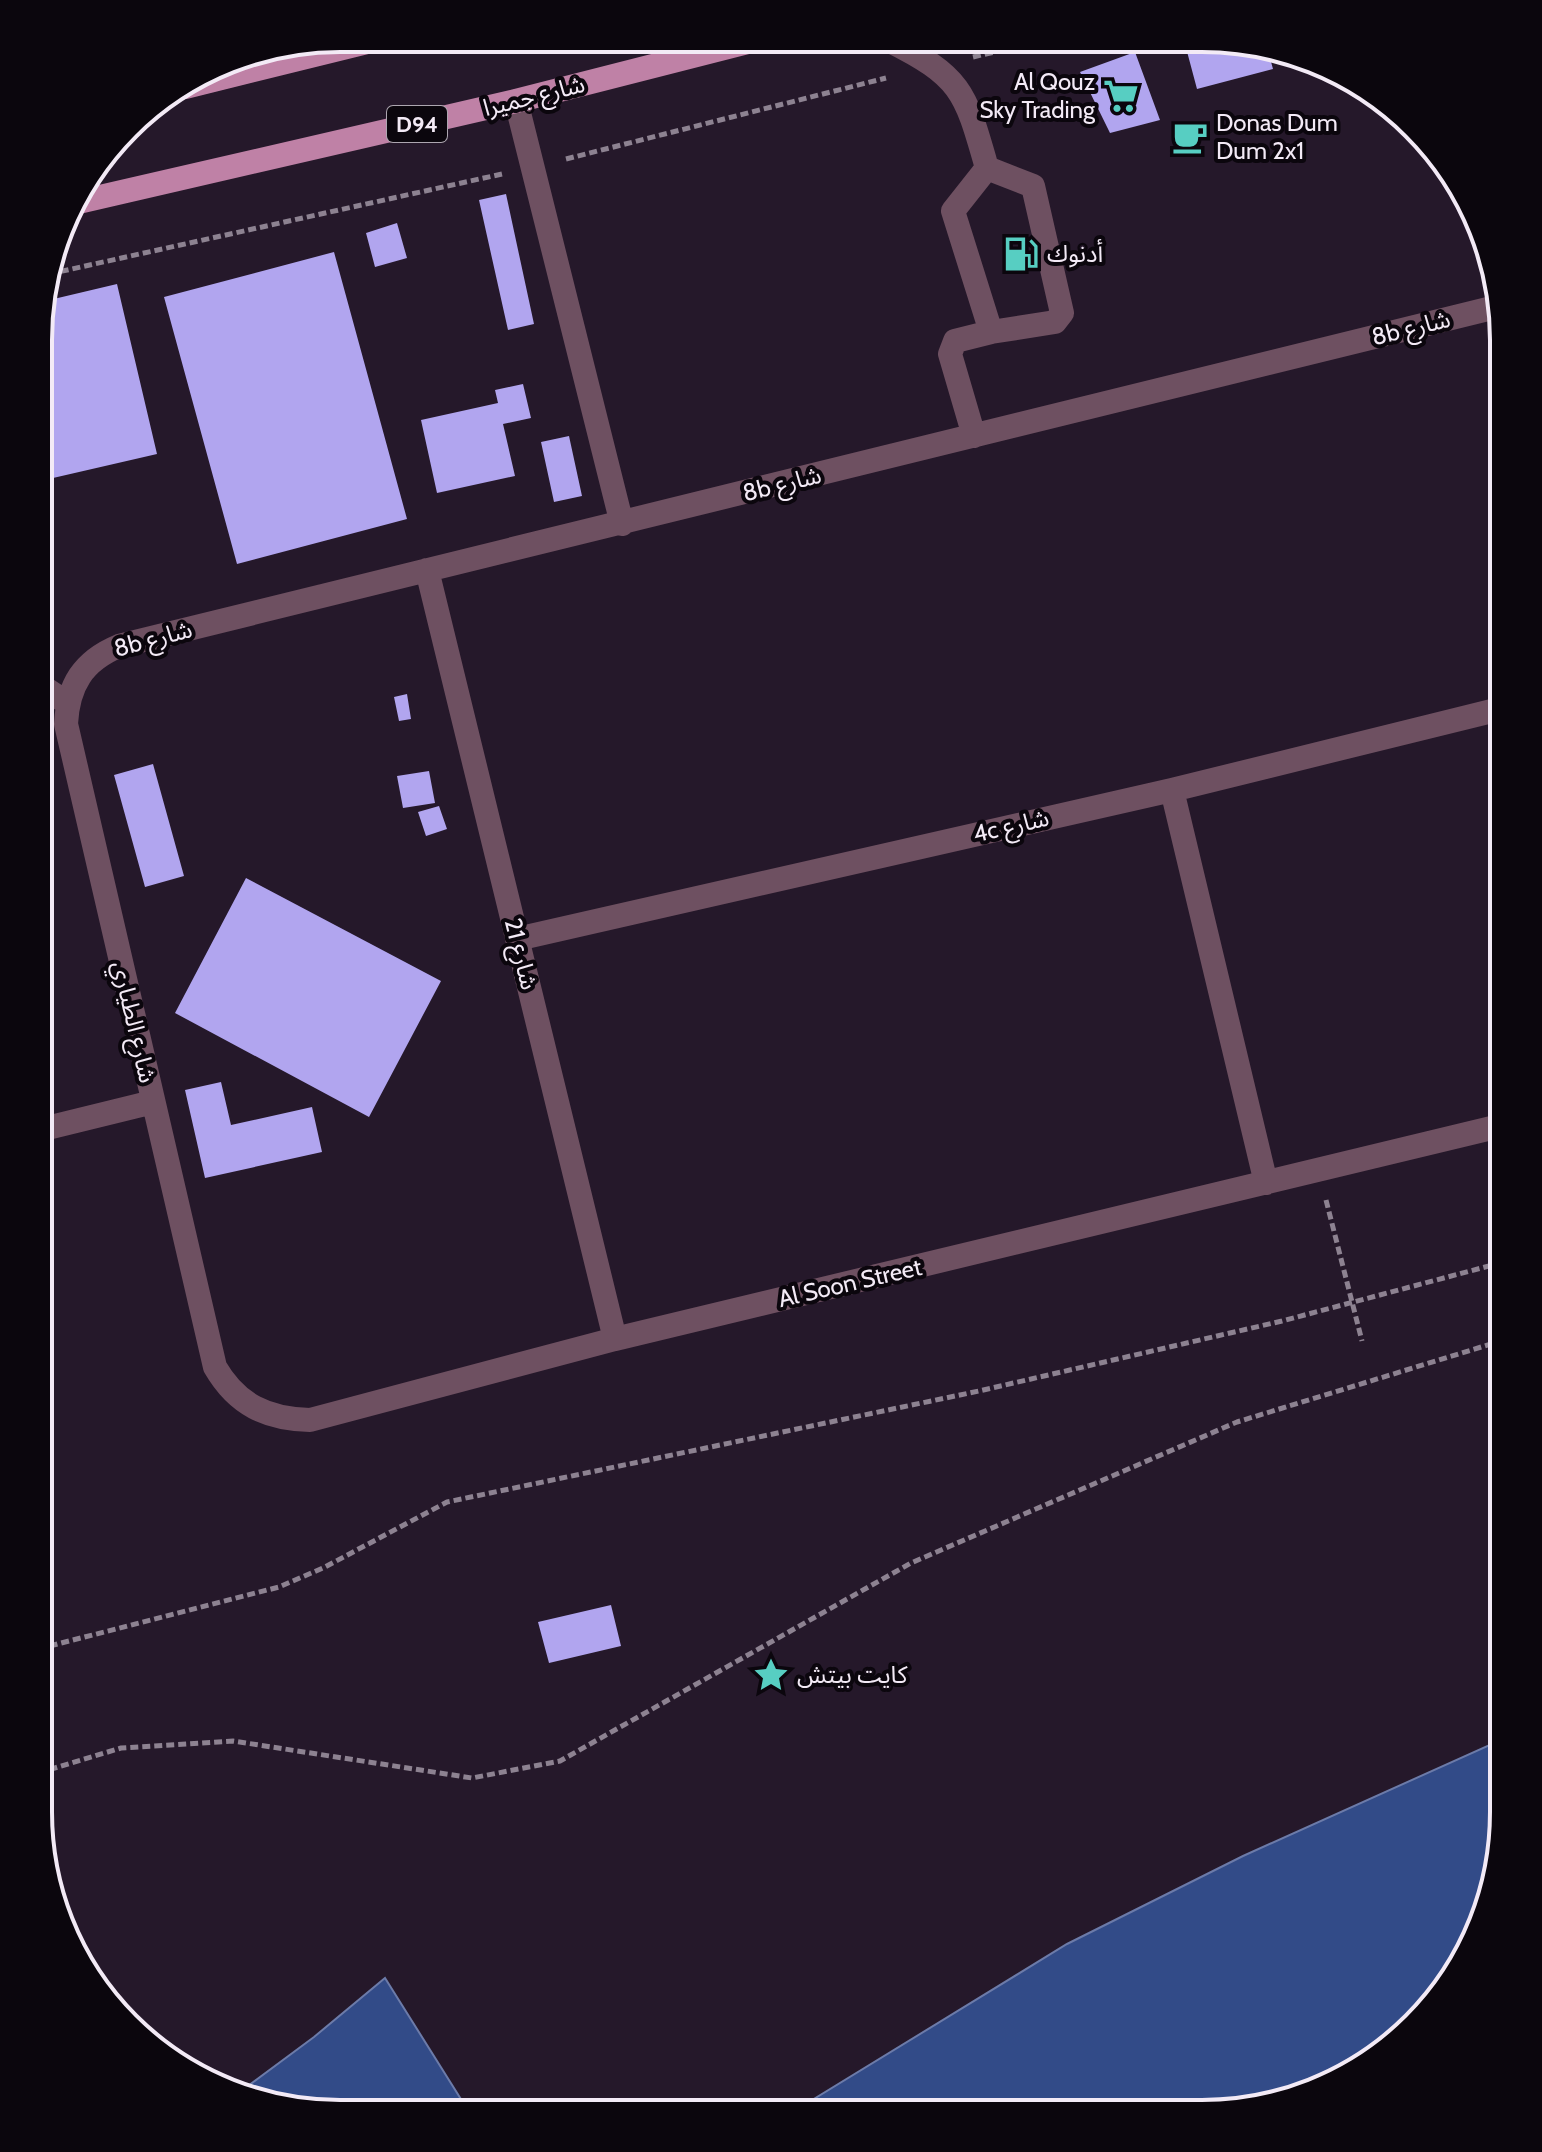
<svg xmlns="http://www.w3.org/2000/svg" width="1542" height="2152" font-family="Cabin,'Noto Sans Arabic',sans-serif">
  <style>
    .water { fill: #324b88; stroke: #6c7ba9; stroke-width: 2 }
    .building { fill: #b1a5ef }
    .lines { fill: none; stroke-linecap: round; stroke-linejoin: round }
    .path { stroke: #8d8291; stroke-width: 5; stroke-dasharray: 8 4; stroke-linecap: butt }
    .minor { stroke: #6e5061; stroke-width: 24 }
    .major { stroke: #bf81a6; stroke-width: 24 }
    .labels { text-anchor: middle; stroke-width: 8; stroke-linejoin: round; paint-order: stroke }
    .shield { fill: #0b060d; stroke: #ada6b0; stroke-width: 2 }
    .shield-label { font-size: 22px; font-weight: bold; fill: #f3eaf6 }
    .poi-label { font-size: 24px; fill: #f3eaf6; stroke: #0b060d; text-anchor: start }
    .street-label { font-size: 24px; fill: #f3eaf6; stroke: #0b060d }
    .rim { fill: none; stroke: #f3eaf6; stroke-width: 4 }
  </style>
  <rect width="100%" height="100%" fill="#25182a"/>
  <path class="water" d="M1503 1739V1833L1488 1910 1453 1980 1401 2039 1335 2083 1203 2114 791 2113 1067 1944 1243 1856Z
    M385 1978 469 2112 301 2111 237 2094 314 2037Z"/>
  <path class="building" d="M1200 41H1242L1267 47 1273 69 1197 89 1185 44Z
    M1135 52 1160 120 1110 133 1080 72Z
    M506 194 534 324 508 330 479 200Z
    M397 223 407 258 375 267 366 233Z
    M334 252 407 519 237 564 164 297Z
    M117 284 157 454 40 481 41 302Z
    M523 384 531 418 503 424 515 476 437 493 421 420 498 403 495 390Z
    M569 436 582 496 554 502 541 442Z
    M45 584 50 604 40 606V585Z
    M407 694 411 719 399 721 394 697Z
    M153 764 184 876 145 887 114 775Z
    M429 771 435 803 403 808 397 776Z
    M439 806 447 829 426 836 418 812Z
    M246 878 441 981 369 1117 175 1013Z
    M221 1082 231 1125 312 1107 322 1152 205 1178 185 1090Z
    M611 1605 621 1646 549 1663 538 1622Z"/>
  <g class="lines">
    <path class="path" d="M973 57 1046 40
      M566 159 886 78
      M49 274 502 174
      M1326 1200 1362 1341
      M38 1649 279 1587 323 1568 447 1502 979 1391 1282 1321 1504 1262
      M38 1773 121 1748 233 1741 472 1778 560 1761 911 1563 1237 1422 1504 1340"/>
    <path class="minor" d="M888 40C962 77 965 91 987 168L953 211 991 332 955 341 950 354 974 436
      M516 101 622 524
      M987 168 1033 186 1062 313 1055 322 991 332
      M1496 307 119 646C83 661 68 685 66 724L215 1367C237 1405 267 1419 310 1420L615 1339 1504 1125
      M427 570 615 1339
      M40 685 67 703
      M1172 790 1266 1183
      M517 939 1172 790 1504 708
      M39 1130 153 1102"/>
    <path class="major" d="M185 87 383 38
      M74 203 516 101 759 39"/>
  </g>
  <defs>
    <g id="supermarket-bare" transform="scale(2.76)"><path d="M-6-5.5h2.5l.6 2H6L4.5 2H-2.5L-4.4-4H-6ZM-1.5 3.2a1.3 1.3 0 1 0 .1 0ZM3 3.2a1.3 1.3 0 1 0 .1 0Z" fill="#57cec2" stroke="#0b060d" stroke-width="2.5" paint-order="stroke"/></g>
    <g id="cafe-bare" transform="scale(2.76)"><path d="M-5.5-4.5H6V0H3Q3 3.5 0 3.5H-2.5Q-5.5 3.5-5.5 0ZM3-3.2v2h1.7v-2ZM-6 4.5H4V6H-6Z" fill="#57cec2" stroke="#0b060d" stroke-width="2.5" paint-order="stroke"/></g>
    <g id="fuel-bare" transform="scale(2.76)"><path d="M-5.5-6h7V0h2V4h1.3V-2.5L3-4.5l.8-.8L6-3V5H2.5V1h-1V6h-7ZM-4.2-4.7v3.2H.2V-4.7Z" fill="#57cec2" stroke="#0b060d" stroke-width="2.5" paint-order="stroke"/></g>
    <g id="sight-bare" transform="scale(2.76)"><path d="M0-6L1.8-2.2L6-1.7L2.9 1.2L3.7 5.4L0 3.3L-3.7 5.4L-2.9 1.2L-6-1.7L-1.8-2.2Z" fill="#57cec2" stroke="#0b060d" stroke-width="2.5" paint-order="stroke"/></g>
  </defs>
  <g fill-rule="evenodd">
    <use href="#supermarket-bare" x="1121" y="96"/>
    <use href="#cafe-bare" x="1190" y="137"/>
    <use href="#fuel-bare" x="1021" y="254"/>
    <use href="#sight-bare" x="771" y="1675"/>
  </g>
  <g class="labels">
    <rect class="shield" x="387" y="106" width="60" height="36" rx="6"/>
    <g class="shield-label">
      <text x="417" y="132">D94</text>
    </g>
    <g class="poi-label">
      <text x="1095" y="90" text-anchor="end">Al Qouz<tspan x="1095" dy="28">Sky Trading</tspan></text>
      <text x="1216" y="131">Donas Dum<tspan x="1216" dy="28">Dum 2x1</tspan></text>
      <text x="1047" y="262">أدنوك</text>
      <text x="797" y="1683">كايت بيتش</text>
    </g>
    <g class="street-label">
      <text transform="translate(534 96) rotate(-14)" y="8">شارع جميرا</text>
      <text transform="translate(1411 328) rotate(-14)" y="8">8b شارع</text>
      <text transform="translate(782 484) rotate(-14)" y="8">8b شارع</text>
      <text transform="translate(153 639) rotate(-15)" y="8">8b شارع</text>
      <text transform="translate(1011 826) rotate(-13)" y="8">4c شارع</text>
      <text transform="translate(521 954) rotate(76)" y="8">شارع 21</text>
      <text transform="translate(134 1022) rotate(77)" y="8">شارع الطياري</text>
      <text transform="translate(850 1283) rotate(-13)" y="8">Al Soon Street</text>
    </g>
  </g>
  <path d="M0 0H1542V2152H0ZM340 52H1202A288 288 0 0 1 1490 340V1812A288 288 0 0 1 1202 2100H340A288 288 0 0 1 52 1812V340A288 288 0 0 1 340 52Z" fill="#0b060d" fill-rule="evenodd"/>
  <path class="rim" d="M340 52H1202A288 288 0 0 1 1490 340V1812A288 288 0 0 1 1202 2100H340A288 288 0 0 1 52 1812V340A288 288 0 0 1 340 52Z"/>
</svg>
